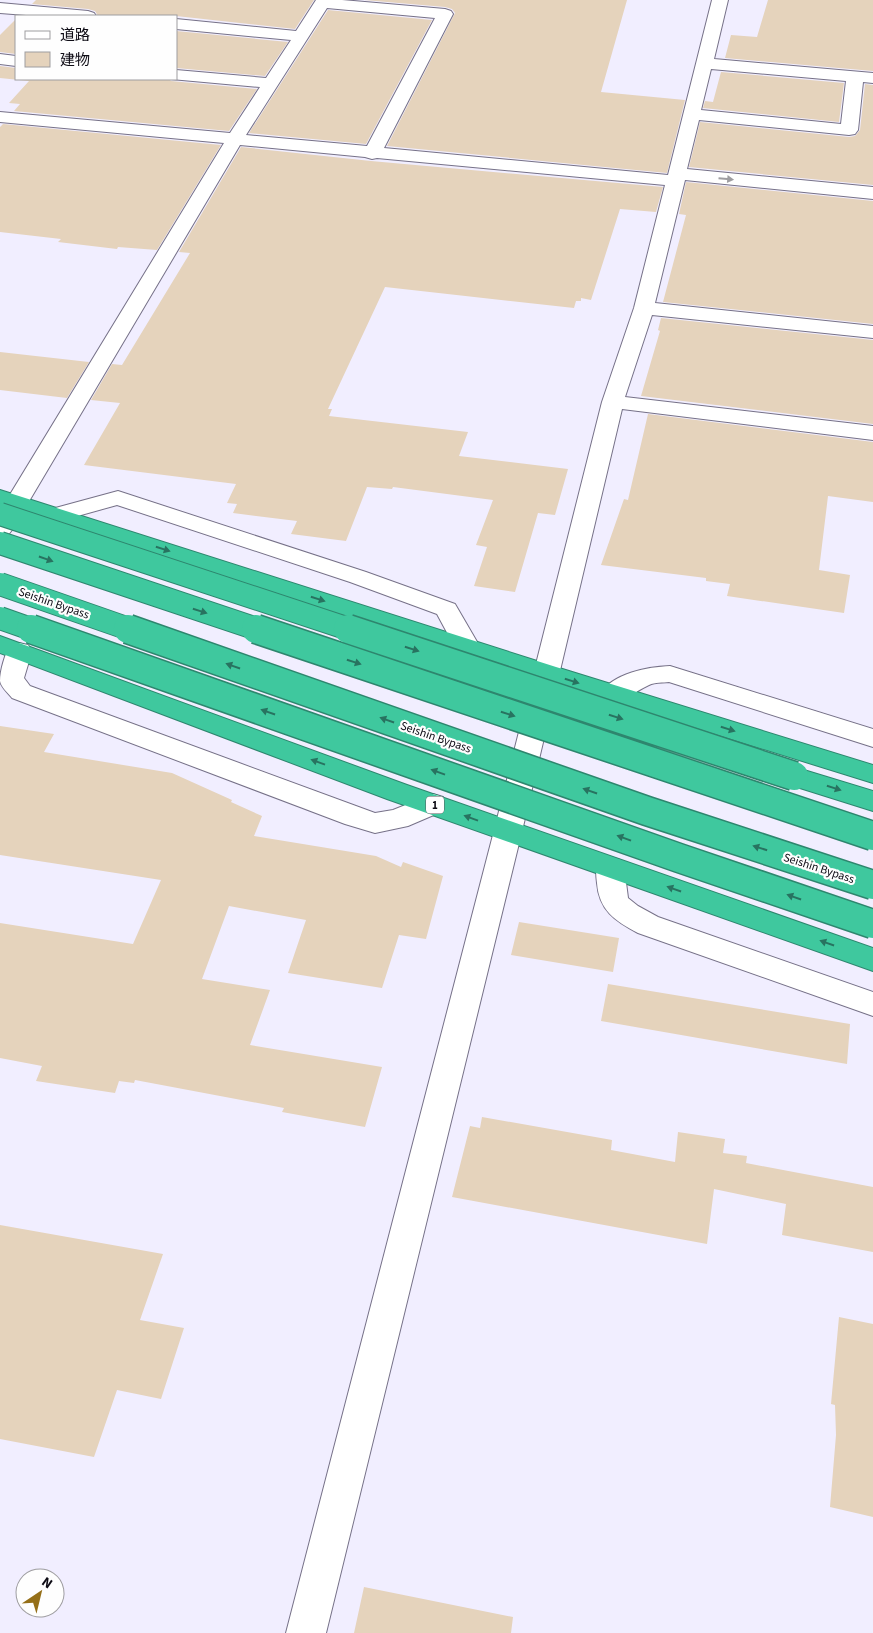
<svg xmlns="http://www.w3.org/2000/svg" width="873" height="1633" font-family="'Source Sans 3','Noto Sans JP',sans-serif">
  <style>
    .building { fill: #e5d3bc }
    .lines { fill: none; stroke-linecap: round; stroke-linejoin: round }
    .street-casing { stroke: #767188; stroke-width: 2 }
    .highway-casing { stroke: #2e866e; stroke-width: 2 }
    .street { fill: #fff; fill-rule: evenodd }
    .highway { fill: #3fc89e; fill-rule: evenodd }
    .highway-bridge-far1-casing { stroke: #2e866e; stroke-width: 24; stroke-linecap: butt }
    .highway-bridge-casing { stroke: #2e866e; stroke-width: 31; stroke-linecap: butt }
    .highway-bridge-far1 { stroke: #3fc89e; stroke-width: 22 }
    .highway-bridge { stroke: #3fc89e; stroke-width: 28 }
    .oneway { fill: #9e9da1 }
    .oneway2 { fill: #287360 }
    .labels { text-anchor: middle; stroke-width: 4.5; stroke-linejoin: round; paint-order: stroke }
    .shield { fill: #fefefe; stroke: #55545a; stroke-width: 1 }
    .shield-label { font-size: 11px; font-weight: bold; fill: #0d0b14 }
    .street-label { font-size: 12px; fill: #0d0b14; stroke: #fefefe }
  </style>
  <rect width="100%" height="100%" fill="#f1eeff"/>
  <path class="building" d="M36 0H314L295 29 176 16H98L95 11 88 9 32 4Z
    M364 0H627L601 92 685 100 667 173 387 146 455 13 452 9 445 7Z
    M768 0H873V71L725 58 731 35 757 37Z
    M328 10 432 20 366 144 249 133Z
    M16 19V54L0 52V35Z
    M176 31 288 42 265 76 176 68Z
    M0 66 16 68V79H169L171 81 257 89 229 131 14 111 20 104 9 103 29 81 0 78Z
    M721 72 844 83 839 122 703 108 705 101 713 102Z
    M865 84 873 85V185L689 167 700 122 849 137 855 136 860 130Z
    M3 124 221 145 157 250 118 247 117 249 58 242 61 239 0 232V127Z
    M241 147 371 161 663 187 656 212 620 209 591 300 581 298V301H576L574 308 385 287 328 409H332L329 416 468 432 459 456 568 469 555 515 538 513 515 592 474 586 487 547 476 545 493 500 393 487 392 489 367 487 346 541 291 534 297 521 233 513 237 504 227 503 236 484 84 465 120 403 91 400 112 364 122 365 190 253 179 252Z
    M686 182 873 201V324L663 302 686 215 679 214Z
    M661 318 873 340V424L641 396 660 331 658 330Z
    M0 352 89 362 67 398 0 390Z
    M648 414 873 442V502L828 496 819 570 850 575 844 613 727 596 730 584 706 581V578L601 565 624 499 628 500Z
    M0 726 54 734 44 752 172 773 232 800 231 802 262 816 254 836 376 856 401 867 403 862 443 876 426 939 399 935 382 988 288 973 306 920 229 906 202 979 270 990 250 1045 382 1067 365 1127 282 1112 284 1108 135 1080 134 1083 119 1081 115 1093 36 1081 42 1066 0 1058V923L133 944 161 880 0 855Z
    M519 922 619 938 613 972 511 955Z
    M608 984 850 1024 847 1064 601 1021Z
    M482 1117 612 1140 611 1150 675 1162 678 1132 725 1139 723 1153 747 1156 746 1163 873 1187V1252L782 1235 786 1204 714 1189 707 1244 452 1197 470 1126 480 1128Z
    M0 1225 163 1254 140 1320 184 1328 161 1399 117 1390 94 1457 0 1439Z
    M839 1317 873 1324V1517L830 1507 836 1435 835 1405 831 1404Z
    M364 1587 513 1617 511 1633H354Z"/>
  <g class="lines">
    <g class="street-casing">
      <path id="street" d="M316 0H342L445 9 451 11 453 14 384 148 668 175 712 0H728L714 59 873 73V83L863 82 858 130 855 134 849 135 699 120 687 169 873 187V199L685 180 655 303 873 326V338L652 315 625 397 873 426V440L622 409 522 831 326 1633H286L494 831 602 402 634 308 665 185 377 158 372 159 365 157 240 145 12 530 8 535 0 537V511L224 143 0 122V112L230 133 260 87 171 79H176V70L266 78 291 40 176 29V19L296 31ZM327 8 435 18 367 146 246 135ZM711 69 846 81 841 124 701 110Z
        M0 3 88 11 94 13 96 16H39L0 13Z
        M0 54 16 56V66L0 64Z
        M118 491 366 572 455 604 480 647 476 653 467 655 458 653 437 614 350 582 117 505 56 522 48 520 44 515 48 510Z
        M19 643 28 645 32 651 24 678 30 686 375 813 393 810 433 794 443 797 447 804 443 811 408 826 375 833 345 824 12 698C8 693 1 687 0 681 0 671 5 654 10 645Z
        M670 666 873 729V747L669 682C663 683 655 682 649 685 633 692 622 705 604 700L600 694C613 673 648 667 670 666Z
        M610 857 620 860 624 867 628 898 638 906 658 917 873 992V1016L638 933C615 921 599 910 597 883 596 874 595 868 600 860Z"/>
    </g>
    <g class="highway-casing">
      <path id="highway" d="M0 490 556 667 873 765V783L538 679 0 504Z
        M0 636 407 785 873 948V971L387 799 0 653Z
        M794 767 873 791V811L784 783 781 776 784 769Z"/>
    </g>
    <use href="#street" class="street"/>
    <use href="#highway" class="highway"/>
    <g class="highway-bridge-far1-casing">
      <path id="highway-bridge-far1" d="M0 514 352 630
        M0 543 260 630
        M0 584 132 630
        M0 618 34 630"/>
    </g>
    <g class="highway-bridge-casing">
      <path id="highway-bridge" d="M31 629 679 858 873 924
        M128 629 647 811 873 885
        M256 629 873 836
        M348 629 794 776"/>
    </g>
    <use href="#highway-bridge-far1" class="highway-bridge-far1"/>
    <use href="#highway-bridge" class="highway-bridge"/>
  </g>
  <defs><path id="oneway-solid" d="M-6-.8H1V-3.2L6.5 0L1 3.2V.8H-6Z" transform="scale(1.25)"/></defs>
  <use class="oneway" href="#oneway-solid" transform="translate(726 179) rotate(5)"/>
  <g class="oneway2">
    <use href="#oneway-solid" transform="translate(163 549) rotate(18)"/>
    <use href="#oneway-solid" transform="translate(46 559) rotate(19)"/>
    <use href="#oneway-solid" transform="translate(318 599) rotate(18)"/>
    <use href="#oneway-solid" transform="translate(200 611) rotate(18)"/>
    <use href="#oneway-solid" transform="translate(412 649) rotate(18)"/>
    <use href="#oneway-solid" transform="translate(354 662) rotate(18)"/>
    <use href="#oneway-solid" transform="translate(233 666) rotate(-161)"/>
    <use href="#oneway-solid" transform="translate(572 681) rotate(17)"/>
    <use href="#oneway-solid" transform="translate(268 712) rotate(-161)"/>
    <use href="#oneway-solid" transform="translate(508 714) rotate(18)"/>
    <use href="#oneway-solid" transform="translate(616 717) rotate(18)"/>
    <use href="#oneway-solid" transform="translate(387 720) rotate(-161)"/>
    <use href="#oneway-solid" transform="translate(728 729) rotate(17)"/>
    <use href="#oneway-solid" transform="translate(318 762) rotate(-160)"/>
    <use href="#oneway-solid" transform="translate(438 772) rotate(-160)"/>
    <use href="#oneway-solid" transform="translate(834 788) rotate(18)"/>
    <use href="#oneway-solid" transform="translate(590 791) rotate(-161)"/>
    <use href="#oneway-solid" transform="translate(471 818) rotate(-160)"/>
    <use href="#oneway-solid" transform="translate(624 838) rotate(-160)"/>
    <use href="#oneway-solid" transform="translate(760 848) rotate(-162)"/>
    <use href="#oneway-solid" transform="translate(674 889) rotate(-161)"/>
    <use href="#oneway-solid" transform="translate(794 897) rotate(-161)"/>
    <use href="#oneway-solid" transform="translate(827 943) rotate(-161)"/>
  </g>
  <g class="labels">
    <rect class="shield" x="426" y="796.5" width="18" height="17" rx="4"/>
    <g class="shield-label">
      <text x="435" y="809">1</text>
    </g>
    <g class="street-label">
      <text transform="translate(54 603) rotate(19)" y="4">Seishin Bypass</text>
      <text transform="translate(436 737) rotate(19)" y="4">Seishin Bypass</text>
      <text transform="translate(819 868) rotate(18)" y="4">Seishin Bypass</text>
    </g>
  </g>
  <rect x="15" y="15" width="162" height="65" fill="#fefefe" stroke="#9e9da0"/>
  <rect x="25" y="31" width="25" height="8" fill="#ffffff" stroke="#9e9da0"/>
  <text x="60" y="40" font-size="15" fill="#0d0b14">道路</text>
  <rect x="25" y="52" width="25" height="15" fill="#e5d3bc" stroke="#9e9da0"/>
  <text x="60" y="65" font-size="15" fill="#0d0b14">建物</text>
  <g transform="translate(40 1593) rotate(35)"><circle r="24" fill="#fefefe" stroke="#9e9da0"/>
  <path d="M0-4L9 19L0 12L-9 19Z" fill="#956f18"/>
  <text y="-8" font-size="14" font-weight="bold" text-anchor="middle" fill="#0d0b14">N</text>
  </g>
</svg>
